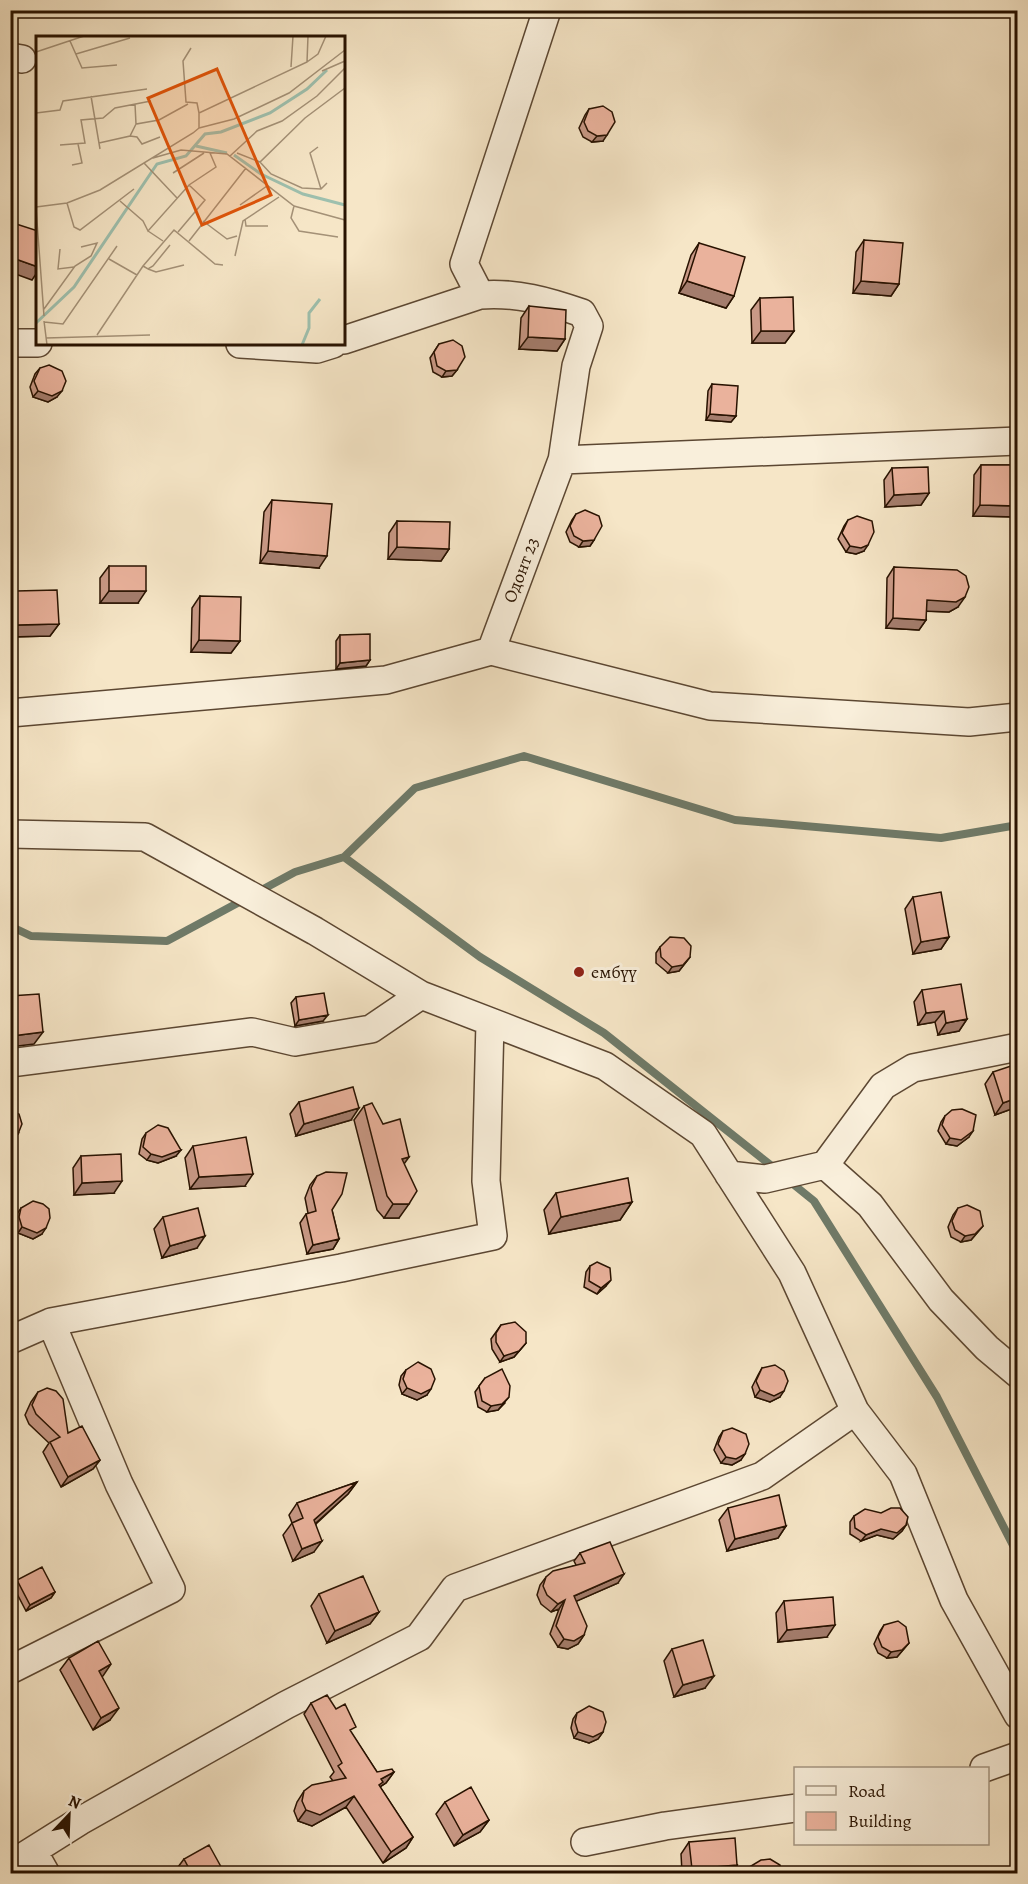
<svg xmlns="http://www.w3.org/2000/svg" width="1028" height="1884" font-family="Alegreya,serif">
  <style>
    .lines { fill: none; stroke-linecap: round; stroke-linejoin: round }
    .stream { stroke: #6f7a68; stroke-width: 8 }
    .minor-casing { stroke: #5c4732; stroke-width: 30 }
    .minor { stroke: #f9efdb; stroke-width: 27 }
    .wall { fill: #c99986; stroke: #281200; stroke-width: 1.5 }
    .shaded-wall { fill: #a47d6d; stroke: #281200; stroke-width: 1.5 }
    .building { fill: #eab29c; stroke: #281200; stroke-width: 1.5 }
    .poi-dot { fill: #8f2418; stroke: #f9efdb; stroke-width: 2 }
    .labels { text-anchor: middle; stroke-width: 6; stroke-linejoin: round; paint-order: stroke }
    .street-label { font-size: 18px; fill: #281200; stroke: #f9efdb }
    .poi-label { font-size: 18px; fill: #281200; stroke: #f9efdb; text-anchor: start }
    .inset-river { fill: none; stroke: #9ec0ae; stroke-width: 3 }
    .inset-road { fill: none; stroke: #a49177; stroke-width: 1.5 }
    .view { fill: #de550b; fill-opacity: 0.15; stroke: #de550b; stroke-width: 3 }
    .inset-edge { fill: none; stroke: #281200; stroke-width: 3 }
  </style>
  <rect width="100%" height="100%" fill="#f6e6c7"/>
  <filter id="stains"><feTurbulence type="fractalNoise" baseFrequency=".00333" numOctaves="4"/><feColorMatrix values="0 0 0 0 .2 0 0 0 0 .09 0 0 0 0 .02 0 0 0 .5 -.17"/></filter>
  <radialGradient id="worn" r=".72"><stop offset=".6" stop-color="#630" stop-opacity="0"/><stop offset="1" stop-color="#630" stop-opacity=".3"/></radialGradient>
  <g class="lines">
    <path class="stream" d="M344 857 480 957 604 1033 778 1171
      M256 893 295 872 344 857 415 788 524 756 735 820 941 838 1018 825
      M10 926 31 936 167 941 245 899
      M788 1180 814 1201 937 1397 1018 1555"/>
    <g class="minor-casing">
      <path id="minor" d="M547 10 464 264 480 295C516 292 548 301 582 313L589 326 576 366 562 461
        M10 57 22 59
        M344 340 480 295
        M10 343H38
        M240 344 317 349 333 344
        M491 651 710 706 969 722 1018 717
        M10 713 386 680 491 651 562 460 1018 441
        M10 834 145 837 315 931 421 995 605 1066 703 1134 792 1273 855 1411 903 1474 954 1600 1018 1715
        M10 1063 252 1032 295 1042 371 1029 421 995
        M825 1165 870 1205 941 1300 987 1348 1018 1374
        M729 1175 765 1179 825 1165 883 1086 913 1068 1018 1047
        M10 1340 51 1322 341 1268 493 1236 486 1181 490 1022
        M10 1670 171 1589 119 1484 51 1322
        M984 1768 1018 1756
        M585 1842 665 1826 796 1808
        M33 1851 46 1874
        M10 1865 80 1821 286 1705 419 1637 455 1588 762 1476 855 1411"/>
    </g>
    <use href="#minor" class="minor"/>
  </g>
  <path class="wall" d="M589 109 603 141 592 142 583 137 579 128 585 115Z
    M864 240 899 284 891 296 853 293 856 252Z
    M699 243 734 296 726 308 679 293 691 255Z
    M760 298 794 331 785 343H752L751 310Z
    M529 306 565 339 557 351 519 349 521 318Z
    M439 344 457 370 452 376 442 377 433 372 430 358Z
    M40 368 57 397 48 402 33 397 30 387 35 374Z
    M712 384 736 416 731 422 706 420 708 391Z
    M981 465H1017V517L973 516 974 475Z
    M892 468 929 493 921 505 885 507 884 480Z
    M272 500 319 568 260 563 264 512Z
    M576 514 594 540 590 546 579 547 570 542 566 532 572 520Z
    M848 520 864 551 856 554 846 552 838 539 844 526Z
    M397 521 449 549 441 561 388 559 389 533Z
    M109 566 138 603H100V578Z
    M894 567 958 607 949 612 926 611V620L919 630 886 628 887 578Z
    M16 591 59 624 50 636 10 637V599Z
    M200 596 240 641 231 653 191 652 192 608Z
    M340 635 370 660 366 666 336 669V641Z
    M913 897 949 937 941 949 913 954 905 909Z
    M660 947 690 957 679 971 668 973 656 963V953Z
    M922 990 967 1019 959 1031 938 1035 935 1022 918 1025 914 1002Z
    M296 997 323 1021 295 1026 291 1003Z
    M993 1072 1017 1107 995 1115 985 1084Z
    M299 1102 351 1120 296 1136 290 1114Z
    M364 1106 404 1164 399 1218H384L377 1210 354 1120Z
    M945 1116 969 1137 957 1146 946 1144 938 1131 941 1122Z
    M146 1133 176 1156 158 1163 147 1160 139 1154 142 1139Z
    M193 1146 245 1186 190 1189 185 1158Z
    M81 1156 114 1193 74 1195 73 1168Z
    M317 1176 332 1210 339 1239 333 1249 307 1254 300 1223 306 1214 308 1213 305 1198 310 1185Z
    M556 1193 632 1202 620 1220 549 1234 544 1210Z
    M21 1208 42 1234 33 1239 18 1233 14 1224 17 1214Z
    M958 1208 983 1226 971 1240 961 1242 951 1237 948 1227 953 1215Z
    M163 1217 197 1248 162 1258 154 1229Z
    M590 1266 606 1286 597 1294 584 1287 586 1272Z
    M501 1325 526 1343 514 1357 500 1362 492 1349 491 1339Z
    M762 1368 780 1397 770 1402 755 1397 752 1387 758 1375Z
    M406 1370 427 1395 417 1400 402 1394 399 1385 401 1376Z
    M485 1378 505 1403 498 1410 487 1412 478 1407 475 1392Z
    M38 1392 68 1433 100 1460 93 1469 61 1487 43 1452 49 1443 29 1424 25 1415 31 1402Z
    M723 1431 741 1460 732 1465 721 1463 714 1450 719 1437Z
    M357 1482 348 1494 316 1524 314 1552 293 1561 283 1535 292 1523 289 1515 297 1503Z
    M728 1508 786 1526 778 1538 727 1551 719 1520Z
    M854 1516 906 1525 902 1531 893 1539 877 1535 861 1541 850 1534V1522Z
    M580 1553 618 1583 576 1601 584 1635 578 1644 568 1649 558 1647 550 1634 559 1609 551 1612 541 1604 537 1595 540 1585 546 1577 576 1565 574 1561Z
    M17 1580 55 1592 51 1598 26 1611 13 1586Z
    M319 1594 379 1612 370 1624 327 1643 311 1606Z
    M784 1601 827 1637 778 1642 776 1613Z
    M884 1625 909 1643 897 1657 887 1658 878 1653 874 1644 880 1631Z
    M672 1649 705 1688 674 1697 664 1661Z
    M69 1658 102 1676 110 1720 93 1730 60 1670Z
    M311 1703 352 1734 377 1772H394L386 1783 380 1787 413 1837 406 1848 383 1863 346 1807 312 1826 298 1821 294 1811 297 1802 304 1791 333 1781 330 1777 334 1772 304 1714Z
    M577 1713 603 1732 598 1739 589 1743 574 1738 571 1728 573 1719Z
    M445 1802 489 1820 480 1832 454 1846 436 1814Z
    M689 1842 737 1865 731 1874H677L682 1872 681 1854Z
    M184 1859 225 1874H177L175 1871Z
    M746 1869 782 1874H742Z"/>
  <path class="shaded-wall" d="M607 135 603 141 592 142 597 136Z
    M10 257 38 267V271L32 280 10 272Z
    M687 281 734 296 726 308 679 293Z
    M861 281 899 284 891 296 853 293Z
    M761 331H794L785 343H752Z
    M528 337 565 339 557 351 519 349Z
    M457 370 452 376 442 377 446 371Z
    M38 391H62L57 397 48 402 33 397Z
    M710 414 736 416 731 422 706 420Z
    M929 493 921 505 885 507 894 495Z
    M980 505 1017 506V517L973 516Z
    M594 540 590 546 579 547 583 541Z
    M868 545 864 551 856 554 846 552 850 546Z
    M397 547 449 549 441 561 388 559Z
    M268 551 327 556 319 568 260 563Z
    M109 591H146L138 603H100Z
    M965 597 958 607 949 612 920 611 927 600Z
    M893 618 926 620 919 630 886 628Z
    M59 624 50 636 10 637V635L17 625Z
    M199 640 240 641 231 653 191 652Z
    M370 660 366 666 336 669 340 663Z
    M949 937 941 949 913 954 921 942Z
    M690 957 679 971 668 973 672 967Z
    M944 1011 935 1022 918 1025 926 1013Z
    M328 1015 323 1021 295 1026 299 1020Z
    M967 1019 959 1031 938 1035 946 1023Z
    M43 1032 34 1044 10 1047V1038L12 1036Z
    M1017 1098V1107L995 1115 1003 1103Z
    M359 1108 351 1120 296 1136 304 1124Z
    M973 1131 969 1137 957 1146 946 1144 950 1138Z
    M18 1134 14 1140 10 1142V1138Z
    M181 1150 176 1156 158 1163 147 1160 151 1154Z
    M409 1157 399 1171 402 1159Z
    M253 1174 245 1186 190 1189 199 1177Z
    M122 1181 114 1193 74 1195 82 1183Z
    M632 1202 620 1220 549 1234 561 1217Z
    M393 1204H409L399 1218H384Z
    M983 1226 971 1240 961 1242 965 1236Z
    M22 1227 46 1228 42 1234 33 1239 18 1233Z
    M205 1236 197 1248 162 1258 170 1246Z
    M339 1239 333 1249 307 1254 313 1245Z
    M611 1280 606 1286 597 1294 601 1288Z
    M526 1343 514 1357 500 1362 504 1356Z
    M407 1388 431 1389 427 1395 417 1400 402 1394Z
    M760 1390 784 1391 780 1397 770 1402 755 1397Z
    M509 1397 498 1410 487 1412 491 1406Z
    M745 1454 741 1460 732 1465 721 1463 726 1457Z
    M100 1460 93 1469 61 1487 68 1477Z
    M357 1482 348 1494 306 1532 314 1520Z
    M906 1525 902 1531 893 1539 877 1535 861 1541 866 1535 881 1529Z
    M786 1526 778 1538 727 1551 735 1539Z
    M322 1541 314 1552 293 1561 302 1549Z
    M624 1574 618 1583 568 1605 574 1596Z
    M55 1592 51 1598 26 1611 30 1605Z
    M565 1600 559 1609 551 1612 558 1604Z
    M379 1612 370 1624 327 1643 335 1631Z
    M835 1625 827 1637 778 1642 787 1630Z
    M584 1635 578 1644 568 1649 558 1647 564 1639Z
    M909 1643 897 1657 887 1658 891 1652Z
    M111 1664 103 1676 91 1683 99 1671Z
    M714 1676 705 1688 674 1697 683 1685Z
    M119 1708 110 1720 93 1730 101 1718Z
    M578 1732H603L598 1739 589 1743 574 1738Z
    M394 1772 386 1783 381 1786 376 1793 381 1779Z
    M354 1796 346 1807 312 1826 298 1821 306 1810Z
    M489 1820 480 1832 454 1846 463 1835Z
    M413 1837 406 1848 383 1863 391 1852Z
    M737 1865 731 1874H688L692 1869Z"/>
  <path class="building" d="M603 106 612 112 615 122 607 135 597 136 588 131 584 122 589 109Z
    M10 222 38 231V267L10 257Z
    M864 240 903 243 899 284 861 281Z
    M699 243 745 257 734 296 687 281Z
    M793 297 794 331H761L760 298Z
    M529 306 566 310 565 339 528 337Z
    M453 340 462 346 465 357 457 370 446 371 437 366 434 352 439 344Z
    M49 365 62 371 66 381 62 391 52 396 38 391 34 381 40 368Z
    M712 384 738 386 736 416 710 414Z
    M981 465H1017V506L980 505Z
    M928 467 929 493 894 495 892 468Z
    M272 500 332 504 327 556 268 551Z
    M585 510 599 516 602 526 594 540 583 541 574 536 570 526 576 514Z
    M857 516 872 521 874 532 868 545 861 548 850 546 842 533 848 520Z
    M397 521 450 522 449 549 397 547Z
    M109 566H146V591H109Z
    M894 567 957 570 966 576 969 587 965 597 956 602 927 600 926 620 893 618Z
    M57 590 59 624 17 625 16 591Z
    M200 596 241 597 240 641 199 640Z
    M370 634V660L340 663V635Z
    M941 892 949 937 921 942 913 897Z
    M670 937 684 938 691 946 690 957 683 965 672 967 661 957 660 947Z
    M961 984 967 1019 946 1023 944 1011 926 1013 922 990Z
    M324 993 328 1015 299 1020 296 997Z
    M39 994 43 1032 12 1036 10 1022V996Z
    M1017 1064V1098L1003 1103 993 1072Z
    M353 1087 359 1108 304 1124 299 1102Z
    M372 1103 383 1124 400 1119 409 1157 402 1159 417 1191 409 1204H393L387 1196 364 1106Z
    M962 1109 976 1115 973 1131 961 1140 950 1138 942 1125 945 1116 952 1110Z
    M10 1111 19 1114 22 1124 18 1134 10 1138Z
    M158 1125 168 1128 181 1150 162 1157 151 1154 143 1147 146 1133Z
    M246 1137 253 1174 199 1177 193 1146Z
    M121 1154 122 1181 82 1183 81 1156Z
    M326 1172 347 1173 342 1194 332 1210 339 1239 313 1245 306 1214 316 1211 311 1188 317 1176Z
    M628 1178 632 1202 561 1217 556 1193Z
    M33 1201 43 1204 49 1209 50 1218 46 1228 37 1233 22 1227 19 1217 21 1208Z
    M967 1205 980 1211 983 1226 975 1234 965 1236 955 1230 952 1221 958 1208Z
    M198 1208 205 1236 170 1246 163 1217Z
    M597 1262 610 1268 611 1280 601 1288 589 1281 590 1266Z
    M515 1322 526 1332V1343L519 1351 504 1356 496 1342V1333L501 1325Z
    M418 1362 431 1369 435 1379 431 1389 421 1394 407 1388 403 1379 406 1370Z
    M775 1365 784 1371 788 1381 784 1391 774 1396 760 1390 756 1381 762 1368Z
    M502 1369 510 1386 509 1397 502 1404 491 1406 482 1401 479 1386 485 1378Z
    M47 1388 56 1391 63 1399 68 1433 82 1426 100 1460 68 1477 50 1442 60 1437 36 1414 32 1405 38 1392Z
    M732 1428 746 1434 749 1444 745 1454 736 1459 726 1457 718 1444 723 1431Z
    M357 1482 314 1520 322 1541 302 1549 292 1523 303 1518 297 1503Z
    M779 1495 786 1526 735 1539 728 1508Z
    M891 1508H900L908 1517 906 1525 897 1533 881 1529 866 1535 855 1528 854 1516 865 1509 881 1513Z
    M610 1542 624 1574 574 1596 587 1626 584 1635 574 1641 564 1639 556 1626 565 1600 558 1604 547 1595 543 1586 546 1577 553 1571 585 1563 580 1553Z
    M42 1567 55 1592 30 1605 17 1580Z
    M363 1576 379 1612 335 1631 319 1594Z
    M833 1597 835 1625 787 1630 784 1601Z
    M898 1621 906 1627 909 1643 902 1650 891 1652 882 1647 878 1637 884 1625Z
    M703 1640 714 1676 683 1685 672 1649Z
    M98 1641 111 1664 99 1671 119 1708 101 1718 69 1658Z
    M327 1695 336 1709 345 1704 356 1727 350 1730 377 1772 392 1769 394 1772 381 1779 383 1782 379 1785 413 1837 391 1852 354 1796 320 1815 306 1810 302 1801 304 1791 312 1785 346 1778 338 1766 342 1763 311 1703Z
    M589 1706 603 1712 606 1722 603 1732 593 1737 578 1732 575 1722 577 1713Z
    M471 1787 489 1820 463 1835 445 1802Z
    M735 1838 737 1865 692 1869 689 1842Z
    M209 1845 225 1874H192L184 1859Z
    M770 1859 780 1865 782 1874H749L746 1869 761 1860Z"/>
  <circle class="poi-dot" cx="579" cy="972" r="6"/>
  <g class="labels">
    <g class="street-label">
      <text transform="translate(521 570) rotate(-69)" y="6">Одонт 23</text>
    </g>
    <g class="poi-label">
      <text x="591" y="978">ембүү</text>
    </g>
  </g>
  <g transform="translate(36 36)">
    <rect width="309" height="309" fill="#f6e6c7"/>
    <path class="inset-river" d="M160 110 191 117M198 119 225 138 267 158 309 169M0 287 38 251 121 128 150 120 169 98 185 96 234 77 271 53 291 34M266 309 273 292V277L284 263"/>
    <path class="inset-road" d="M34 5 46 32 81 29M155 12 147 25 150 66 161 67 163 77M0 16 48 0M40 18 94 2M271 26 282 18 290 0M255 31 257 0M286 35 309 25M55 60 64 113M99 68 100 88 123 84 152 68M0 77 24 74 27 65 111 53M163 92 198 83 253 57 309 14M94 100 101 101 106 108 124 101M63 107 94 100 100 88M24 109 49 107 45 84 67 82 79 72 115 65M282 111 274 117 285 153M201 117 224 126 269 82 309 52M194 120 221 95 246 85 281 60 309 32M117 122 145 114 191 118 258 170 309 184M224 126 235 138 266 152 285 153 291 147M108 127 141 162M36 129 46 127 42 108M137 137 168 117M84 165 107 185 112 195 153 149 180 131 174 117M31 167 38 191 44 194 98 153M204 169 231 150M258 170 255 182 263 195 302 201M0 171 31 167 64 154 157 97 163 92V77L271 26 272 0M0 172 8 280M209 183 210 190H232M167 185 191 203 201 200M112 195 127 205M142 196 169 164 153 149M153 205 210 132M24 213 22 233 38 231M199 220 207 185 243 161M73 223 101 239M107 230 112 233 117 230 134 209M112 233 120 236 148 229M8 273 39 230 55 220 61 207 45 211M8 285 11 309M8 286 27 288 81 210M61 299 107 230 138 194 179 228 187 229M10 302 114 299"/>
    <path class="view" d="M181 33 235 159 166 189 112 62Z"/>
    <rect width="309" height="309" class="inset-edge"/>
  </g>
  <rect width="1028" height="1884" fill="none" stroke="#f6e6c7" stroke-width="36"/>
  <rect x="12" y="12" width="1004" height="1860" fill="none" stroke="#281200" stroke-width="3"/>
  <rect x="18" y="18" width="992" height="1848" fill="none" stroke="#281200" stroke-width="1.5"/>
  <rect x="794" y="1767" width="195" height="78" fill="#f9efdb" stroke="#a59783" stroke-width="1.5"/>
  <rect x="806" y="1786" width="30" height="9" fill="#f9efdb" stroke="#a59783" stroke-width="1.5"/>
  <text x="848" y="1797" font-size="18" fill="#281200">Road</text>
  <rect x="806" y="1812" width="30" height="18" fill="#eab29c" stroke="#a59783" stroke-width="1.5"/>
  <text x="848" y="1827" font-size="18" fill="#281200">Building</text>
  <g transform="translate(69 1815) rotate(23)" stroke="#f9efdb" stroke-width="4.5" paint-order="stroke">
  <path d="M0-4.5L10 22L0 15L-10 22Z" fill="#281200"/>
  <text y="-9" font-size="16" font-weight="bold" text-anchor="middle" fill="#281200">N</text>
  </g>
  <rect width="100%" height="100%" filter="url(#stains)"/>
  <rect width="100%" height="100%" fill="url(#worn)"/>
</svg>
